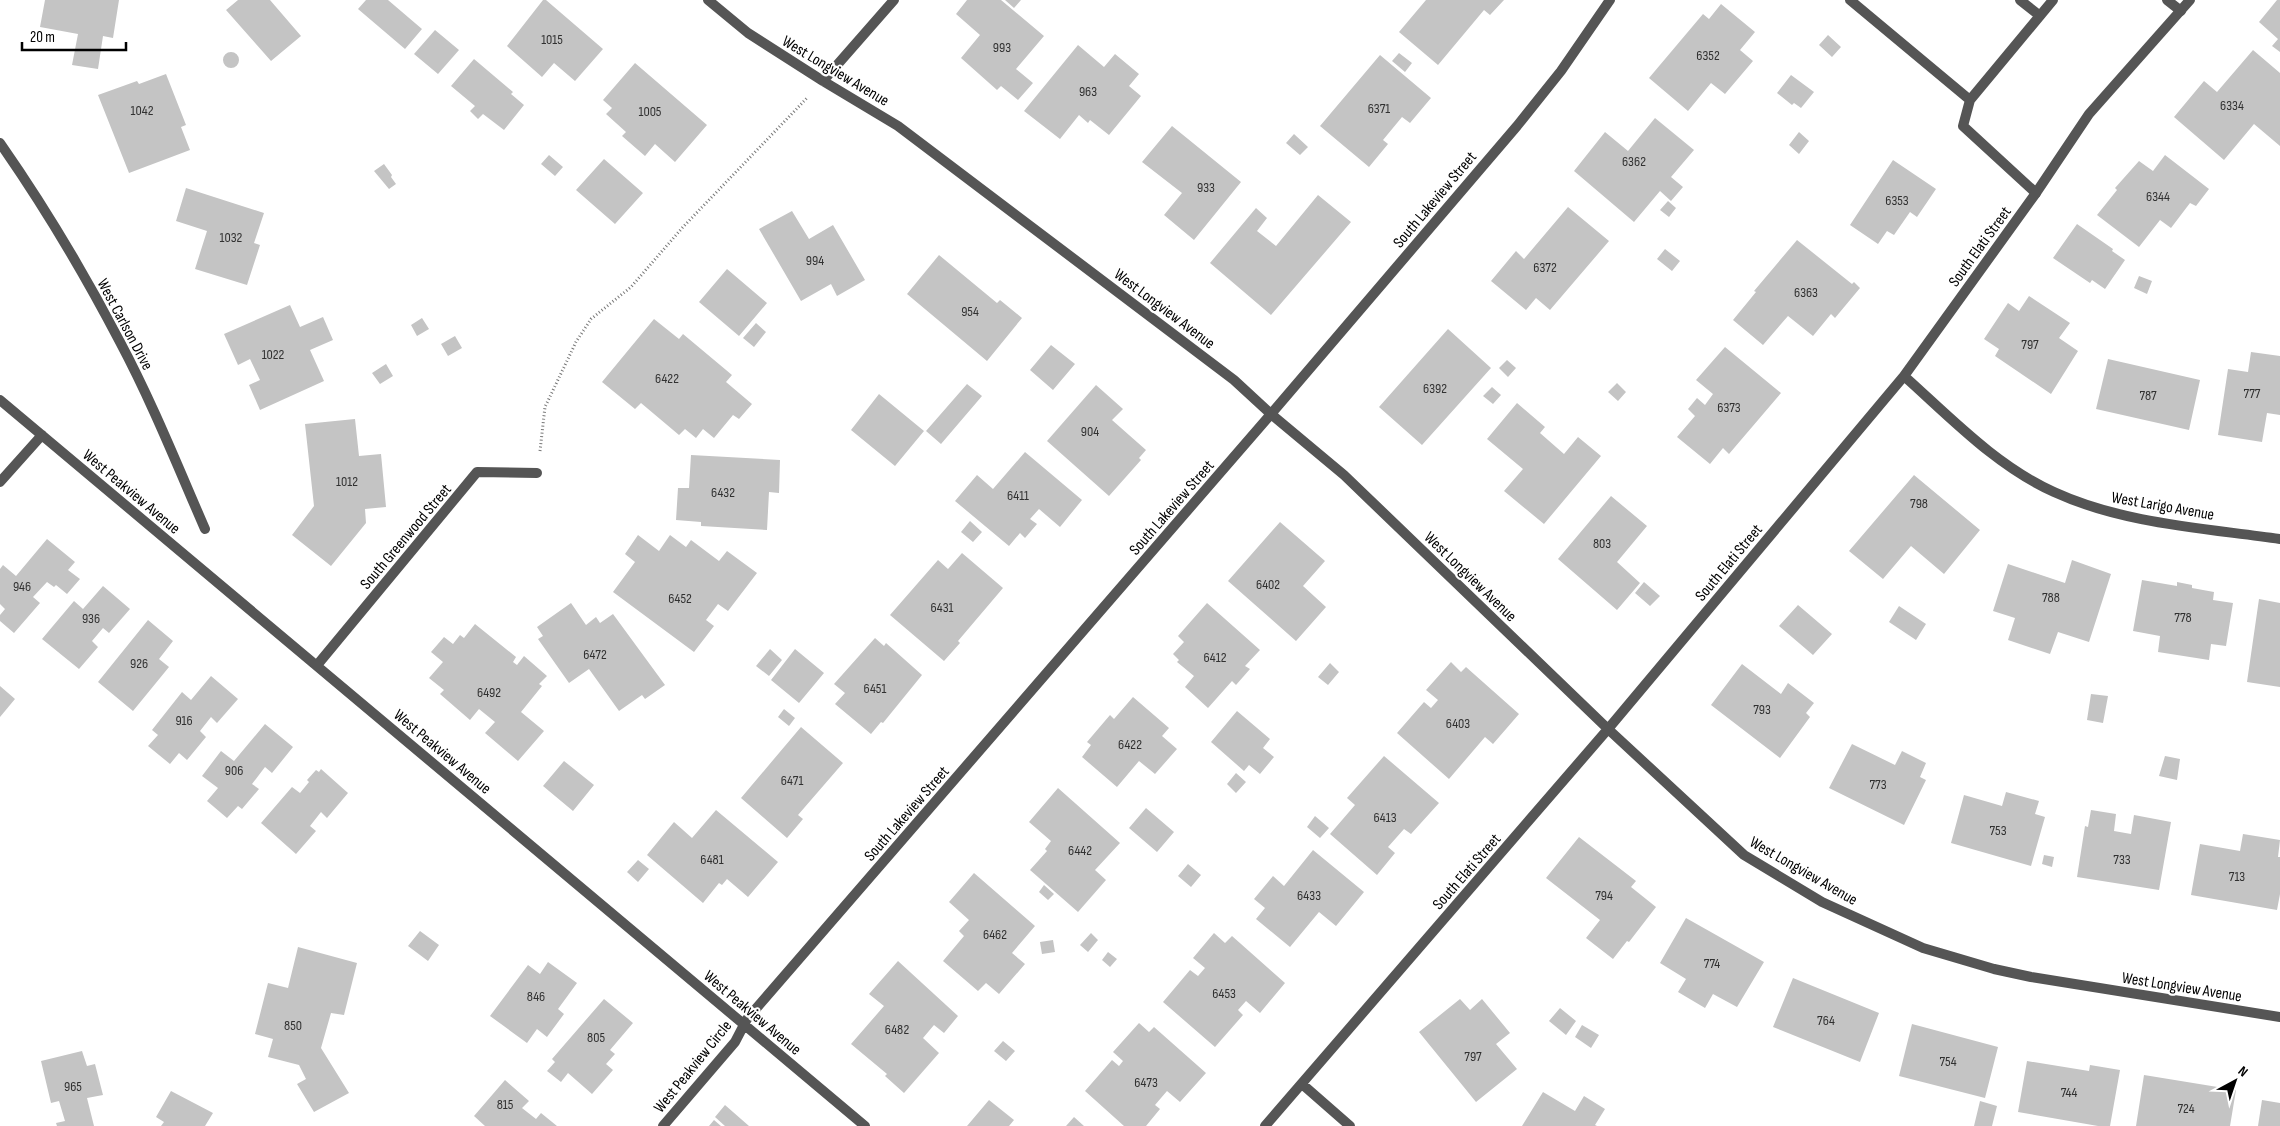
<svg xmlns="http://www.w3.org/2000/svg" width="2280" height="1126" font-family="'Sofia Sans Condensed',sans-serif">
  <style>
    .building { fill: #c4c4c4 }
    .lines { fill: none; stroke-linecap: round; stroke-linejoin: round }
    .path { stroke: #777; stroke-width: 3; stroke-dasharray: 1 2.5; stroke-linecap: butt }
    .service { stroke: #555; stroke-width: 10 }
    .minor { stroke: #555; stroke-width: 10 }
    .labels { text-anchor: middle; stroke-width: 4.5; stroke-linejoin: round; paint-order: stroke }
    .number-label { font-size: 14px; fill: #313131 }
    .street-label { font-size: 16px; fill: #000; stroke: #fff }
  </style>
  <rect width="100%" height="100%" fill="#fff"/>
  <path class="building" d="M45 0H119L113 38 103 36 98 69 72 65 78 34 40 27Z
    M238 0H270L301 36 271 61 226 10Z
    M366 0H388L422 29 405 49 358 9Z
    M543 0H546L603 49 575 81 554 63 542 77 507 46Z
    M967 0H1001L1044 36 1016 69 1033 83 1018 100 1001 86 997 90 961 58 980 35 956 14Z
    M1005 0H1021L1014 8Z
    M1426 0H1504L1490 15 1484 10 1438 65 1399 32Z
    M2277 0H2280V52L2272 46 2278 39 2259 22Z
    M1721 4 1755 32 1740 50 1753 61 1725 94 1711 83 1688 111 1649 78 1703 14 1709 19Z
    M435 30 459 50 438 74 414 54Z
    M1828 35 1841 47 1832 57 1819 45Z
    M1078 45 1104 67 1115 54 1139 74 1129 86 1141 96 1109 135 1090 120 1088 123 1079 115 1060 139 1024 111Z
    M2253 50 2280 73V146L2254 124 2224 160 2174 117 2204 81 2217 92Z
    M223 60a8 8 0 1 1 16 0a8 8 0 1 1-16 0Z
    M1399 53 1412 63 1405 72 1392 61Z
    M1380 55 1431 98 1410 123 1402 117 1383 140 1388 144 1369 167 1320 126Z
    M474 59 513 92 511 94 524 105 504 130 483 114 478 119 470 111 475 106 451 86Z
    M635 63 707 125 675 162 655 144 645 156 622 136 626 132 606 114 612 108 603 100Z
    M166 74 186 125 181 127 190 150 129 173 98 95 137 81 139 84Z
    M1791 75 1814 92 1801 108 1794 103 1792 105 1777 93Z
    M1655 118 1694 150 1671 177 1683 187 1671 201 1660 191 1634 222 1574 171 1605 132 1628 151Z
    M1172 126 1241 182 1194 240 1164 215 1182 193 1142 162Z
    M1799 132 1809 141 1799 154 1789 145Z
    M1294 134 1308 147 1300 155 1286 143Z
    M549 155 563 167 555 176 541 164Z
    M2165 155 2209 189 2196 206 2190 203 2171 228 2160 220 2139 247 2097 215 2117 190 2115 188 2139 161 2153 171Z
    M604 159 643 193 615 224 576 190Z
    M1893 160 1936 189 1917 217 1910 212 1894 235 1887 231 1878 244 1850 225Z
    M384 164 392 175 391 177 396 184 389 189 374 171Z
    M186 188 264 213 254 243 260 245 247 285 195 269 207 231 176 221Z
    M1318 195 1351 222 1271 315 1210 263 1256 208 1267 218 1257 231 1276 246Z
    M1668 201 1676 208 1669 217 1660 210Z
    M1568 207 1609 241 1550 310 1536 298 1526 310 1491 281 1516 251 1524 259Z
    M792 211 809 239 833 225 865 280 837 296 831 284 801 301 759 229Z
    M2077 224 2113 249 2112 251 2125 260 2105 289 2092 280 2090 283 2053 258Z
    M1797 240 1852 284 1854 282 1860 288 1835 318 1831 314 1813 336 1788 316 1763 345 1733 320 1756 292 1754 291Z
    M1665 249 1680 261 1672 271 1657 259Z
    M939 255 997 303 1000 300 1022 318 987 361 907 294Z
    M727 269 767 303 739 336 699 302Z
    M2139 276 2152 281 2147 294 2134 288Z
    M2029 296 2070 323 2059 338 2078 351 2051 394 1995 356 1999 349 1984 339 2008 303 2019 311Z
    M290 305 300 327 323 317 333 340 310 350 324 381 260 410 249 385 260 380 250 359 238 365 224 334Z
    M422 318 429 329 417 336 411 325Z
    M654 319 679 339 683 334 732 375 726 382 752 404 739 419 733 415 714 438 703 429 696 438 685 429 679 435 641 403 635 409 602 382Z
    M756 323 766 332 754 347 743 338Z
    M1448 329 1491 368 1422 445 1379 407Z
    M455 336 462 348 448 356 441 344Z
    M1051 345 1075 364 1053 390 1030 370Z
    M1725 347 1781 393 1729 454 1723 448 1710 464 1677 437 1695 416 1688 409 1697 398 1705 405 1713 394 1696 380Z
    M2251 352 2280 356V415L2267 413 2262 442 2218 435 2228 369 2248 372Z
    M2108 359 2200 380 2189 430 2096 409Z
    M1507 360 1516 368 1508 377 1499 368Z
    M386 364 393 376 380 384 372 373Z
    M1617 383 1626 392 1618 401 1608 392Z
    M967 384 982 396 941 444 926 431Z
    M1096 385 1123 409 1112 420 1146 450 1139 458 1141 460 1109 496 1047 441Z
    M1492 387 1501 395 1493 404 1483 396Z
    M879 394 924 431 895 466 851 430Z
    M1517 403 1545 427 1540 433 1564 454 1578 437 1601 456 1544 524 1504 491 1523 469 1487 439Z
    M355 419 359 456 381 454 386 507 365 509 366 523 331 566 292 535 314 506 305 424Z
    M1025 452 1082 500 1060 527 1039 509 1030 519 1037 524 1025 538 1020 533 1009 546 955 501 977 475 993 489Z
    M691 455 780 460 779 493 769 492 767 530 701 526V522L676 520 678 488H689Z
    M1914 475 1980 530 1944 574 1911 546 1883 579 1849 551Z
    M1611 496 1647 526 1617 562 1640 583 1617 610 1558 559Z
    M970 521 982 532 973 542 961 532Z
    M1280 522 1325 561 1303 586 1326 607 1296 641 1228 581Z
    M638 535 659 551 670 535 686 547 691 540 719 561 727 551 757 573 728 611 718 604 706 620 714 626 694 652 613 592 635 562 625 554Z
    M47 539 75 562 68 570 80 579 67 594 56 585 54 587 47 582 33 597 40 603 14 633 0 621V615L5 609 0 604V569L3 565 16 576Z
    M962 553 1003 588 958 641 960 643 944 661 890 615 938 560 948 569Z
    M2072 560 2111 574 2089 642 2058 632 2050 654 2008 640 2015 618 1993 611 2008 564 2065 583Z
    M2142 580 2177 586V582L2192 585V588L2214 592 2213 600 2233 603 2226 646 2211 644 2209 660 2158 652 2160 636 2133 631Z
    M1644 582 1660 596 1650 606 1635 593Z
    M103 586 130 609 109 633 103 628 92 641 98 647 79 669 42 639 74 601 83 609Z
    M2259 599 2280 603V687L2247 682Z
    M571 603 586 625 596 617 600 623 613 614 665 685 645 699 642 695 619 711 589 669 569 683 538 639 543 636 537 627Z
    M1207 603 1260 650 1245 666 1250 669 1236 685 1232 681 1208 708 1185 687 1194 676 1177 662 1179 660 1173 654 1184 642 1178 636Z
    M1798 605 1832 634 1813 655 1779 626Z
    M1899 606 1926 624 1916 640 1889 622Z
    M148 620 173 641 159 659 169 667 133 711 98 682Z
    M475 624 516 657 513 662 517 665 524 656 547 676 539 684 542 686 521 712 544 731 518 761 485 733 495 722 479 709 470 720 440 694 444 690 429 678 443 662 431 652 444 637 453 644 460 635 464 638Z
    M875 638 884 646 886 643 922 675 883 723 881 722 871 734 835 704 845 693 834 684Z
    M770 649 782 660 769 676 756 666Z
    M795 649 824 673 799 703 771 680Z
    M1451 662 1461 672 1466 667 1519 714 1493 744 1485 737 1449 779 1397 733 1424 702 1431 708 1438 700 1426 690Z
    M1330 663 1339 672 1328 685 1318 677Z
    M1742 664 1781 694 1788 683 1814 703 1806 713 1810 717 1780 758 1711 705Z
    M211 676 238 699 217 723 211 717 200 731 206 737 187 760 179 753 170 764 148 746 158 735 152 730 182 692 191 700Z
    M0 686 15 699 0 717Z
    M2091 694 2108 696 2103 723 2087 720Z
    M1133 697 1169 728 1162 736 1177 749 1155 774 1139 761 1117 787 1082 757 1091 745 1087 742 1110 715 1114 719Z
    M784 709 795 718 789 726 778 717Z
    M1237 711 1270 739 1263 748 1274 757 1260 774 1249 765 1244 771 1211 742Z
    M265 724 293 747 272 773 265 767 252 784 259 789 242 809 238 806 227 818 207 801 218 788 202 776 221 751 234 761Z
    M801 727 843 763 798 815 803 819 787 838 741 798Z
    M1852 744 1895 765 1902 751 1926 763 1920 777 1926 780 1904 825 1829 788Z
    M1384 756 1439 803 1411 834 1404 829 1388 847 1395 853 1377 875 1330 834 1355 805 1347 798Z
    M2165 756 2180 759 2177 780 2159 776Z
    M564 761 594 785 573 811 543 786Z
    M321 769 348 793 327 818 321 812 310 826 316 831 296 854 261 823 292 787 300 793 309 782 307 780 316 770 319 772Z
    M1236 773 1246 782 1236 793 1227 784Z
    M1058 788 1120 843 1095 870 1106 880 1078 912 1030 870 1047 851 1045 849 1051 841 1029 822Z
    M2006 792 2039 801 2035 814 2045 817 2031 866 1951 843 1964 795 2002 806Z
    M1146 808 1174 832 1157 852 1129 828Z
    M716 810 778 862 748 897 727 879 722 885 719 883 703 903 647 855 674 822 692 838Z
    M2091 810 2116 814 2114 831 2131 834 2134 815 2171 822 2159 890 2077 877 2085 826 2088 827Z
    M1315 816 1329 828 1320 838 1307 827Z
    M2243 834 2280 840 2278 857H2280V894L2277 910 2191 895 2200 844 2240 851Z
    M1579 837 1636 881 1631 887 1656 907 1629 942 1627 941 1613 959 1586 938 1600 920 1546 878Z
    M1313 850 1364 892 1336 926 1319 912 1290 947 1256 919 1265 908 1254 899 1273 876 1284 886Z
    M2044 855 2054 857 2052 867 2042 864Z
    M638 860 649 869 638 882 627 872Z
    M1188 864 1201 875 1191 887 1178 876Z
    M974 873 1035 926 1012 953 1025 964 999 994 986 983 978 991 943 961 964 936 959 931 969 920 949 902Z
    M1044 885 1054 894 1048 900 1039 892Z
    M1686 918 1764 962 1737 1007 1713 994 1705 1008 1678 992 1686 979 1660 963Z
    M420 931 439 945 428 961 408 946Z
    M1091 933 1098 940 1088 952 1080 945Z
    M1214 933 1225 943 1232 936 1285 983 1260 1013 1246 1001 1238 1010 1243 1015 1215 1047 1163 1002 1190 970 1198 976 1205 968 1193 958Z
    M1053 940 1055 952 1042 954 1040 942Z
    M298 947 357 963 344 1015 331 1013 321 1048 349 1093 314 1112 297 1084 306 1079 299 1065 268 1057 273 1039 255 1034 268 983 288 988Z
    M1108 952 1117 959 1110 967 1102 960Z
    M898 961 958 1016 944 1033 934 1025 923 1038 939 1053 904 1093 885 1076 887 1074 851 1044 884 1006 869 994Z
    M548 962 577 983 558 1009 564 1014 547 1037 537 1029 527 1043 490 1016 528 965 540 974Z
    M1793 978 1879 1013 1860 1062 1773 1027Z
    M604 999 633 1023 610 1050 615 1054 606 1064 613 1070 592 1094 568 1073 561 1082 547 1071 555 1062 552 1059Z
    M1460 999 1470 1010 1482 999 1510 1033 1496 1044 1517 1069 1476 1102 1419 1032Z
    M1560 1008 1576 1021 1566 1035 1549 1021Z
    M1139 1023 1149 1032 1154 1027 1206 1073 1180 1102 1167 1091 1155 1105 1160 1109 1146 1126H1124L1085 1091 1112 1060 1119 1066 1123 1061 1113 1052Z
    M1912 1024 1998 1047 1985 1098 1899 1076Z
    M1582 1025 1599 1035 1591 1048 1575 1037Z
    M1003 1041 1015 1051 1006 1061 994 1051Z
    M82 1051 87 1066 95 1064 103 1095 87 1098 94 1126H57L56 1123 65 1121 59 1101 51 1103 41 1061Z
    M2027 1061 2089 1071 2090 1065 2120 1070 2110 1126H2098L2018 1112Z
    M2144 1075 2236 1090 2230 1126H2136Z
    M505 1080 529 1101 522 1108 536 1119 541 1113 557 1126H485L474 1116Z
    M171 1091 213 1113 205 1126H161L164 1122 156 1117Z
    M1543 1092 1575 1111 1584 1096 1605 1109 1595 1125 1597 1126H1522Z
    M989 1100 1014 1120 1009 1126H967Z
    M2262 1100 2280 1103V1126H2258Z
    M1980 1101 1997 1106 1992 1126H1974Z
    M725 1105 749 1126H725L715 1117Z
    M1074 1117 1084 1126H1066Z
    M714 1120 721 1126H709Z"/>
  <g class="lines">
    <path class="path" d="M540 451 545 407 576 342 591 319 631 287 683 227 807 98"/>
    <path class="service" d="M1850 0 1970 100 1963 126 2036 193
      M2020 0 2040 16
      M2167 0 2181 11
      M1970 100 2053 0"/>
    <path class="minor" d="M708 0 748 33 823 81 898 126 1234 380 1271 414 1344 475 1608 729 1744 855 1822 902 1923 948 1994 969 2031 977 2280 1017
      M823 81 894 0
      M0 143C44 206 84 273 120 342 152 402 178 467 205 529
      M1904 376C1950 417 1996 466 2054 492 2124 524 2204 528 2280 539
      M0 400 865 1126
      M0 482 42 435
      M318 664 477 472 537 473
      M1302 1084 1350 1126
      M663 1126 735 1042 747 1019 1271 414 1517 126 1561 71 1610 0
      M1265 1126 1608 729 1904 376 2036 193 2089 114 2190 0"/>
  </g>
  <g class="labels">
    <g class="number-label">
      <text x="552" y="44">1015</text>
      <text x="1002" y="52">993</text>
      <text x="1708" y="60">6352</text>
      <text x="1088" y="96">963</text>
      <text x="2232" y="110">6334</text>
      <text x="1379" y="113">6371</text>
      <text x="142" y="115">1042</text>
      <text x="650" y="116">1005</text>
      <text x="1634" y="166">6362</text>
      <text x="1206" y="192">933</text>
      <text x="2158" y="201">6344</text>
      <text x="1897" y="205">6353</text>
      <text x="231" y="242">1032</text>
      <text x="815" y="265">994</text>
      <text x="1545" y="272">6372</text>
      <text x="1806" y="297">6363</text>
      <text x="970" y="316">954</text>
      <text x="2030" y="349">797</text>
      <text x="273" y="359">1022</text>
      <text x="667" y="383">6422</text>
      <text x="1435" y="393">6392</text>
      <text x="2252" y="398">777</text>
      <text x="2148" y="400">787</text>
      <text x="1729" y="412">6373</text>
      <text x="1090" y="436">904</text>
      <text x="347" y="486">1012</text>
      <text x="723" y="497">6432</text>
      <text x="1018" y="500">6411</text>
      <text x="1919" y="508">798</text>
      <text x="1602" y="548">803</text>
      <text x="1268" y="589">6402</text>
      <text x="22" y="591">946</text>
      <text x="2051" y="602">788</text>
      <text x="680" y="603">6452</text>
      <text x="942" y="612">6431</text>
      <text x="2183" y="622">778</text>
      <text x="91" y="623">936</text>
      <text x="595" y="659">6472</text>
      <text x="1215" y="662">6412</text>
      <text x="139" y="668">926</text>
      <text x="875" y="693">6451</text>
      <text x="489" y="697">6492</text>
      <text x="1762" y="714">793</text>
      <text x="184" y="725">916</text>
      <text x="1458" y="728">6403</text>
      <text x="1130" y="749">6422</text>
      <text x="234" y="775">906</text>
      <text x="792" y="785">6471</text>
      <text x="1878" y="789">773</text>
      <text x="1385" y="822">6413</text>
      <text x="1998" y="835">753</text>
      <text x="1080" y="855">6442</text>
      <text x="712" y="864">6481</text>
      <text x="2122" y="864">733</text>
      <text x="2237" y="881">713</text>
      <text x="1309" y="900">6433</text>
      <text x="1604" y="900">794</text>
      <text x="995" y="939">6462</text>
      <text x="1712" y="968">774</text>
      <text x="1224" y="998">6453</text>
      <text x="536" y="1001">846</text>
      <text x="1826" y="1025">764</text>
      <text x="293" y="1030">850</text>
      <text x="897" y="1034">6482</text>
      <text x="596" y="1042">805</text>
      <text x="1473" y="1061">797</text>
      <text x="1948" y="1066">754</text>
      <text x="1146" y="1087">6473</text>
      <text x="73" y="1091">965</text>
      <text x="2069" y="1097">744</text>
      <text x="505" y="1109">815</text>
      <text x="2186" y="1113">724</text>
    </g>
    <g class="street-label">
      <text transform="translate(836 70) rotate(31)" y="6">West Longview Avenue</text>
      <text transform="translate(1434 199) rotate(-50)" y="6">South Lakeview Street</text>
      <text transform="translate(1979 246) rotate(-54)" y="6">South Elati Street</text>
      <text transform="translate(1165 308) rotate(37)" y="6">West Longview Avenue</text>
      <text transform="translate(126 324) rotate(62)" y="6">West Carlson Drive</text>
      <text transform="translate(132 491) rotate(40)" y="6">West Peakview Avenue</text>
      <text transform="translate(2163 505) rotate(10)" y="6">West Larigo Avenue</text>
      <text transform="translate(1171 507) rotate(-49)" y="6">South Lakeview Street</text>
      <text transform="translate(405 536) rotate(-50)" y="6">South Greenwood Street</text>
      <text transform="translate(1728 562) rotate(-50)" y="6">South Elati Street</text>
      <text transform="translate(1471 576) rotate(44)" y="6">West Longview Avenue</text>
      <text transform="translate(443 751) rotate(40)" y="6">West Peakview Avenue</text>
      <text transform="translate(906 813) rotate(-49)" y="6">South Lakeview Street</text>
      <text transform="translate(1804 870) rotate(30)" y="6">West Longview Avenue</text>
      <text transform="translate(1466 871) rotate(-49)" y="6">South Elati Street</text>
      <text transform="translate(2182 986) rotate(9)" y="6">West Longview Avenue</text>
      <text transform="translate(753 1012) rotate(40)" y="6">West Peakview Avenue</text>
      <text transform="translate(692 1066) rotate(-51)" y="6">West Peakview Circle</text>
    </g>
  </g>
  <g transform="translate(2235 1081) rotate(40)" stroke="#ffffff" stroke-width="4" paint-order="stroke">
  <path d="M0-4L9 19L0 12L-9 19Z" fill="#000000"/>
  <text y="-8" font-size="14" font-weight="bold" text-anchor="middle" fill="#000000">N</text>
  </g>
  <path d="M22 42v8h104v-8" fill="none" stroke="#000000" stroke-width="2.5"/>
  <text x="30" y="42" font-size="15" fill="#000000" stroke="#ffffff" stroke-width="4" paint-order="stroke">20 m</text>
</svg>
